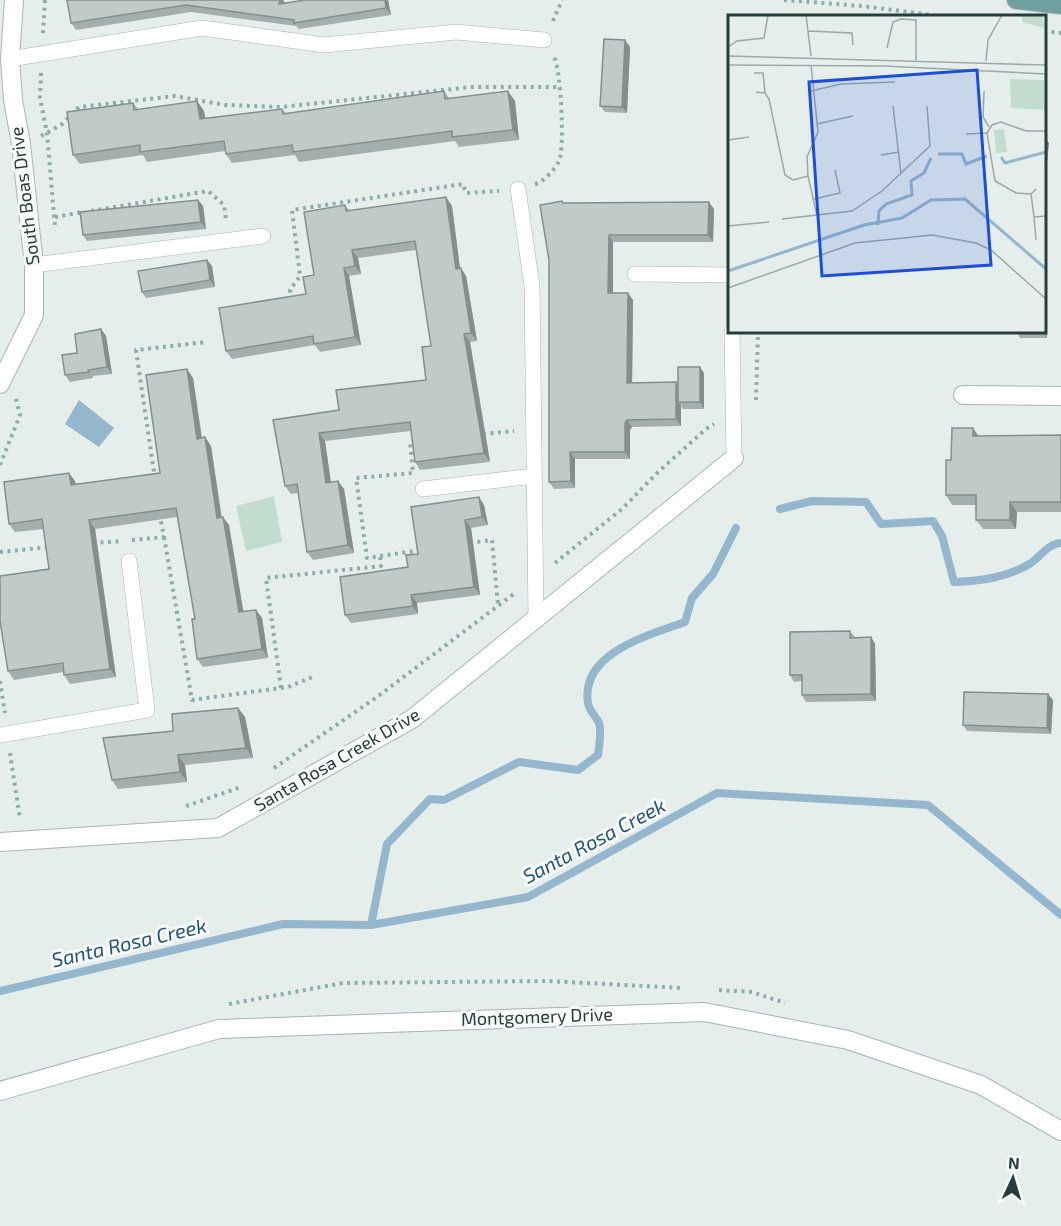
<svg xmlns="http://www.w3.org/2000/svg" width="1061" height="1226" font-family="'Exo 2',sans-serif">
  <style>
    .green { fill: #c2dccf }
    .water { fill: #94b7cd }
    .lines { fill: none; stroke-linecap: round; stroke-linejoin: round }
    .stream { stroke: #94b7cd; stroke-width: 8 }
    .lane-casing { stroke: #a9b6b4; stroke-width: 16 }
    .street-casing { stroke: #a9b6b4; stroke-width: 20 }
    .secondary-casing { stroke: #a3b5b4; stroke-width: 20 }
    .primary-casing { stroke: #c3c9c9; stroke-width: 20 }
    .path { stroke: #8aaeab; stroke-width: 4; stroke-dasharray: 3 4.5; stroke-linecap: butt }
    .lane { stroke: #fff; stroke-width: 15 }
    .street { stroke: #fff; stroke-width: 18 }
    .secondary { stroke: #fff; stroke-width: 18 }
    .primary { stroke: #6f9f9e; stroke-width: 18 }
    .wall { fill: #a4afad }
    .shaded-wall { fill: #868e8d }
    .building { fill: #bfcbc9; stroke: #868e8d; stroke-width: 1.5 }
    .labels { text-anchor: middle; stroke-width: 6; stroke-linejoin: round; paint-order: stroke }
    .street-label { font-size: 18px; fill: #273e3e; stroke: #f7faf9 }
    .water-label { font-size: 20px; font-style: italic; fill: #255576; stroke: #f7faf9 }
    .inset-river { fill: none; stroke: #94b7cd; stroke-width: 3 }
    .inset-road { fill: none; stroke: #9aa8a6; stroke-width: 1.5 }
    .view { fill: #1d4ed8; fill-opacity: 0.15; stroke: #1d4ed8; stroke-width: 3 }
    .inset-edge { fill: none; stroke: #273e3e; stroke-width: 3 }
  </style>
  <rect width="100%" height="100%" fill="#e6eeec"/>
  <path class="green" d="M274 496 282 542 246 551 236 506Z"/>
  <path class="water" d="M79 400 114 428 99 447 65 424Z"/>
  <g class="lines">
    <path class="stream" d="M780 509 812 501 866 502 881 524 933 521 942 536 954 582C980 581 1007 578 1031 563 1040 557 1049 543 1061 543
      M371 925 387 844 430 799 444 800 519 762 578 770 598 755C599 746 602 731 599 723 596 716 589 711 588 703 580 653 649 635 685 622L692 598 713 574 736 528
      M0 991 283 924 371 925 528 897 717 793 928 805 1061 915"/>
    <g class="lane-casing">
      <path id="lane" d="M10 59 202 28 324 45 456 32 544 40
        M518 189 532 286 536 619
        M34 265 263 236
        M635 274 730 275
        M732 332 734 458
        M423 489 534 476
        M0 735 147 710 129 561"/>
    </g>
    <g class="street-casing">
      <path id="street" d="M0 384 34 315V265L21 144 13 100 10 59 14 0
        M963 395 1061 396
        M0 842 218 828 412 719 734 458"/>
    </g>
    <g class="secondary-casing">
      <path id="secondary" d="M0 1091 219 1029 704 1012 848 1040 981 1085 1061 1131"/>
    </g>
    <g class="primary-casing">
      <path id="primary" d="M1016 0 1061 5"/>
    </g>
    <path class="path" d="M784 0 862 6 940 16
      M553 21 562 0
      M1044 31 1061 33
      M43 33 45 0
      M41 73 40 98 47 133 55 227
      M41 136 61 125 79 107 175 96 225 105 281 107 472 87H561
      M535 184C544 182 555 169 559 161 565 150 561 69 554 57
      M91 211 208 191 224 205 226 219
      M55 217 83 212
      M292 300 290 290 300 276 292 210 463 184 466 193 499 191
      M756 400 758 332
      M483 434 514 431
      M415 441 410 442 413 473 356 478 367 558 421 550
      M0 465 20 415 16 399
      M155 479 136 350 207 342
      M164 537 192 700 288 687 315 676
      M132 540 164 537 160 516
      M93 543 122 541
      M470 543 492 540 498 605
      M0 552 50 547
      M555 563 622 509 656 474 706 429 714 424
      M0 681 5 713
      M281 688 266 578 381 566 380 556
      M10 753 20 819
      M274 768 377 697 515 593
      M186 806 241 787
      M719 990 752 992 785 1003
      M229 1004 343 983 548 981 682 988"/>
    <use href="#lane" class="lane"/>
    <use href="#street" class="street"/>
    <use href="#secondary" class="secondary"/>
    <use href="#primary" class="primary"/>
  </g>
  <path class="wall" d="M67 0H283L285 3 305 0H388L391 15 299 29 296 26 191 12 76 30 71 23Z
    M625 40 630 47 627 113 605 112 600 106Z
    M444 91 449 98 515 101 519 140 459 147 455 141 299 162 295 155 232 163 226 154 225 151 147 162 143 155 80 164 73 155 133 103 138 109 197 101 204 111 205 118 282 109 286 113Z
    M198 200 203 206 206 229 87 241 83 235Z
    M564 203 714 209 713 242H613V293L633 300 632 383 676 382 678 385 704 373V409H683L681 406V426L632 427 630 430V459H575V488L554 489 549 482Z
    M345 205 349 210 452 206 460 268 466 276 477 341 470 342 490 462 420 470 415 462 411 431 325 441 331 482 344 489 354 553 313 560 307 552 298 493 291 494 285 486 273 420 339 410 426 380 431 346 416 250 358 258 361 274 349 276 361 345 320 352 315 345 232 359 226 351 306 294Z
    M207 260 212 266 215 287 146 298 142 292Z
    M1046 312 1047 338H1020L1018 334H954L952 332H1044Z
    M101 329 106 336 112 374 93 376V378L70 382 65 375 77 353Z
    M193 378 202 438 205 437 211 446 221 517 229 525 243 612 256 610 262 618 268 658 203 667 197 659 195 619 177 517 95 529 116 677 70 684 64 675V672L14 680 8 671 49 569 44 529 15 532 9 524 75 481V484L160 473Z
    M973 428 978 436 1061 435V512H1017L1016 529H983L976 520V505H952L946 495 951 460Z
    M484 505 488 525 471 528 480 595 417 603 418 614 351 623 345 615 408 567 418 554Z
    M850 631 855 637H871L875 644 876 701 806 702 802 695V681L794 682 790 675Z
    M1048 694 1053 700 1051 734 967 731 963 725Z
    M238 708 245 717 253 758 185 765 187 782 118 789 112 780 173 731Z"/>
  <path class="shaded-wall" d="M280 0H283L285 3 279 4Z
    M385 0H388L391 15 386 8Z
    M625 40 630 47 627 113 622 107Z
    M508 91 515 101 519 140 513 130Z
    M197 101 204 111 207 129 200 119Z
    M1044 136 1049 143 1044 192Z
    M446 197 452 206 461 277 456 269Z
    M198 200 203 206 206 229 201 222Z
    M709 202 714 209 713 242 708 235Z
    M609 235 613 242V300L608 293Z
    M352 250 358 258 361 274 355 266Z
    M207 260 212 266 215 287 210 280Z
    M344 268 349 276 361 345 355 337Z
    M461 268 466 276 477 341 471 333Z
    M628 293 633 300 632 390 627 383Z
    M1044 309 1046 312 1047 338 1043 332H1044Z
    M101 329 106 336 112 374 107 367Z
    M464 334 470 342 490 462 484 453Z
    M700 367 704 373V409L700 402Z
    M187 369 193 378 203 447 197 439Z
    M676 382 681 389 678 402 681 406V426L676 419Z
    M627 420 632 427 630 430V459L625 452V423Z
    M973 428 979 437 973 436Z
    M319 433 325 441 332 491 326 483Z
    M205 437 211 446 223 526 217 518Z
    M570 452 575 459V488L571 481Z
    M69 473 75 481 77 493 71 485Z
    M338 481 344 489 354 553 348 545Z
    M479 497 484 505 488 525 482 517Z
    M1010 502 1017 512 1016 529 1010 520Z
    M223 517 229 525 245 621 239 612Z
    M89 520 95 529 116 677 110 669Z
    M465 520 471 528 480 595 474 587Z
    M411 595 417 603 418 614 413 606Z
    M256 610 262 618 268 658 262 649Z
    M871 637 875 644 876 701 871 694Z
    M1048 694 1053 700 1051 734 1047 728Z
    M238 708 245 717 253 758 246 748Z
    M178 755 185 765 187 782 180 772Z"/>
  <path class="building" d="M67 0H280L279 4 305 0H385L386 8 294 23V20L186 5 71 23Z
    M604 39 625 40 622 107 600 106Z
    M444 91 445 99 508 91 513 130 452 137V131L293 152 292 145 226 154 224 141 140 152V145L73 155 67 112 133 103 134 110 197 101 200 119 282 109 283 114Z
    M446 197 456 269 461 268 471 333 464 334 484 453 415 462 410 422 319 433 326 483 338 481 348 545 307 552 297 484 285 486 273 420 339 410 336 390 426 380 422 347 431 346 415 241 352 250 355 266 344 268 355 337 314 344 313 336 226 351 219 308 306 294 303 277 314 275 304 212 345 205 346 211Z
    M198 200 201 222 83 235 80 212Z
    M562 201 563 203 709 202 708 235H609L608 293H628L627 383 676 382V419L627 420 625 423V452H570L571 481 549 482V260L540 205Z
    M207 260 210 280 142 292 138 271Z
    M101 329 107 367 88 370 89 372 65 375 62 355 77 353 75 334Z
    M678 367H700V402H678Z
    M187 369 197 439 205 437 217 518 223 517 239 612 256 610 262 649 197 659 192 619H195L176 508 89 520 110 669 64 675 63 663 8 671 0 621V576L49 569 42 519 9 524 4 482 69 473 71 485 160 473 146 375Z
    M952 428H973V436L1061 435V502H1010V520H976V495H946V460H951Z
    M479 497 482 517 465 520 474 587 411 595 413 606 345 615 340 577 408 567 406 555 418 554 411 507Z
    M850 631V638L871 637V694L802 695V675H790V632Z
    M964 692 1048 694 1047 728 963 725Z
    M238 708 246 748 178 755 180 772 112 780 103 738 173 731 172 714Z"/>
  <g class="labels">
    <g class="street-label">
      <text transform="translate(25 196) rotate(-97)" y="6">South Boas Drive</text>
      <text transform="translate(337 760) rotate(-30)" y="6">Santa Rosa Creek Drive</text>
      <text transform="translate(537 1017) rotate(-2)" y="6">Montgomery Drive</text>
    </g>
    <g class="water-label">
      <text transform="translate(594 841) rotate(-28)" y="7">Santa Rosa Creek</text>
      <text transform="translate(129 943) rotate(-13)" y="7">Santa Rosa Creek</text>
    </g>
  </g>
  <g transform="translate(728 15)">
    <rect width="318" height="318" fill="#e6eeec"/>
    <path d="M294 0H315L316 13 294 7ZM282 64 318 65V95L283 93ZM276 114 279 137 268 138 266 115Z" fill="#c2dccf"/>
    <path class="inset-river" d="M210 139H234L238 149 259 141M273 142 277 148 318 137M150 210 151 196 158 189 184 180 183 166 196 158 203 143M0 256 136 210 174 203 203 185 237 184 318 254"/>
    <path class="inset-road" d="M78 0 83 41M165 7 173 4 188 5V45M80 16 124 18 125 30M0 32 9 26 36 23 40 0M159 33 165 7M0 41 318 50M258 46 260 25 274 0M0 50 156 51 318 59M83 50 90 117 79 142 80 161 89 201M26 58H35L37 78M83 76 113 69 167 67M256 76 255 102 261 112M28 77 37 78 41 84 57 160 65 165 80 161M165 91 173 159M89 109 125 101M238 119 259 118M0 125 21 122M153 140 171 137M308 174 303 179 288 178 267 166 259 118 264 110 273 107 298 116H318M303 179 306 202 318 201M86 184 112 178 107 155M306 202 308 225M54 204 124 196 154 176 202 131 199 91M0 211 41 207M0 273 127 228 204 220 248 228 263 235 318 284"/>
    <path class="view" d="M249 55 263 250 94 261 81 67Z"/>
    <rect width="318" height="318" class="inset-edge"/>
  </g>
  <g transform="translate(1013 1178) rotate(4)" stroke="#f7faf9" stroke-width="4.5" paint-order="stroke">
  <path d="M0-4.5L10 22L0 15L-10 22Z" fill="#273e3e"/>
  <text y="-9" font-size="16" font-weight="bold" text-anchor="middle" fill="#273e3e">N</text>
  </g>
</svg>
